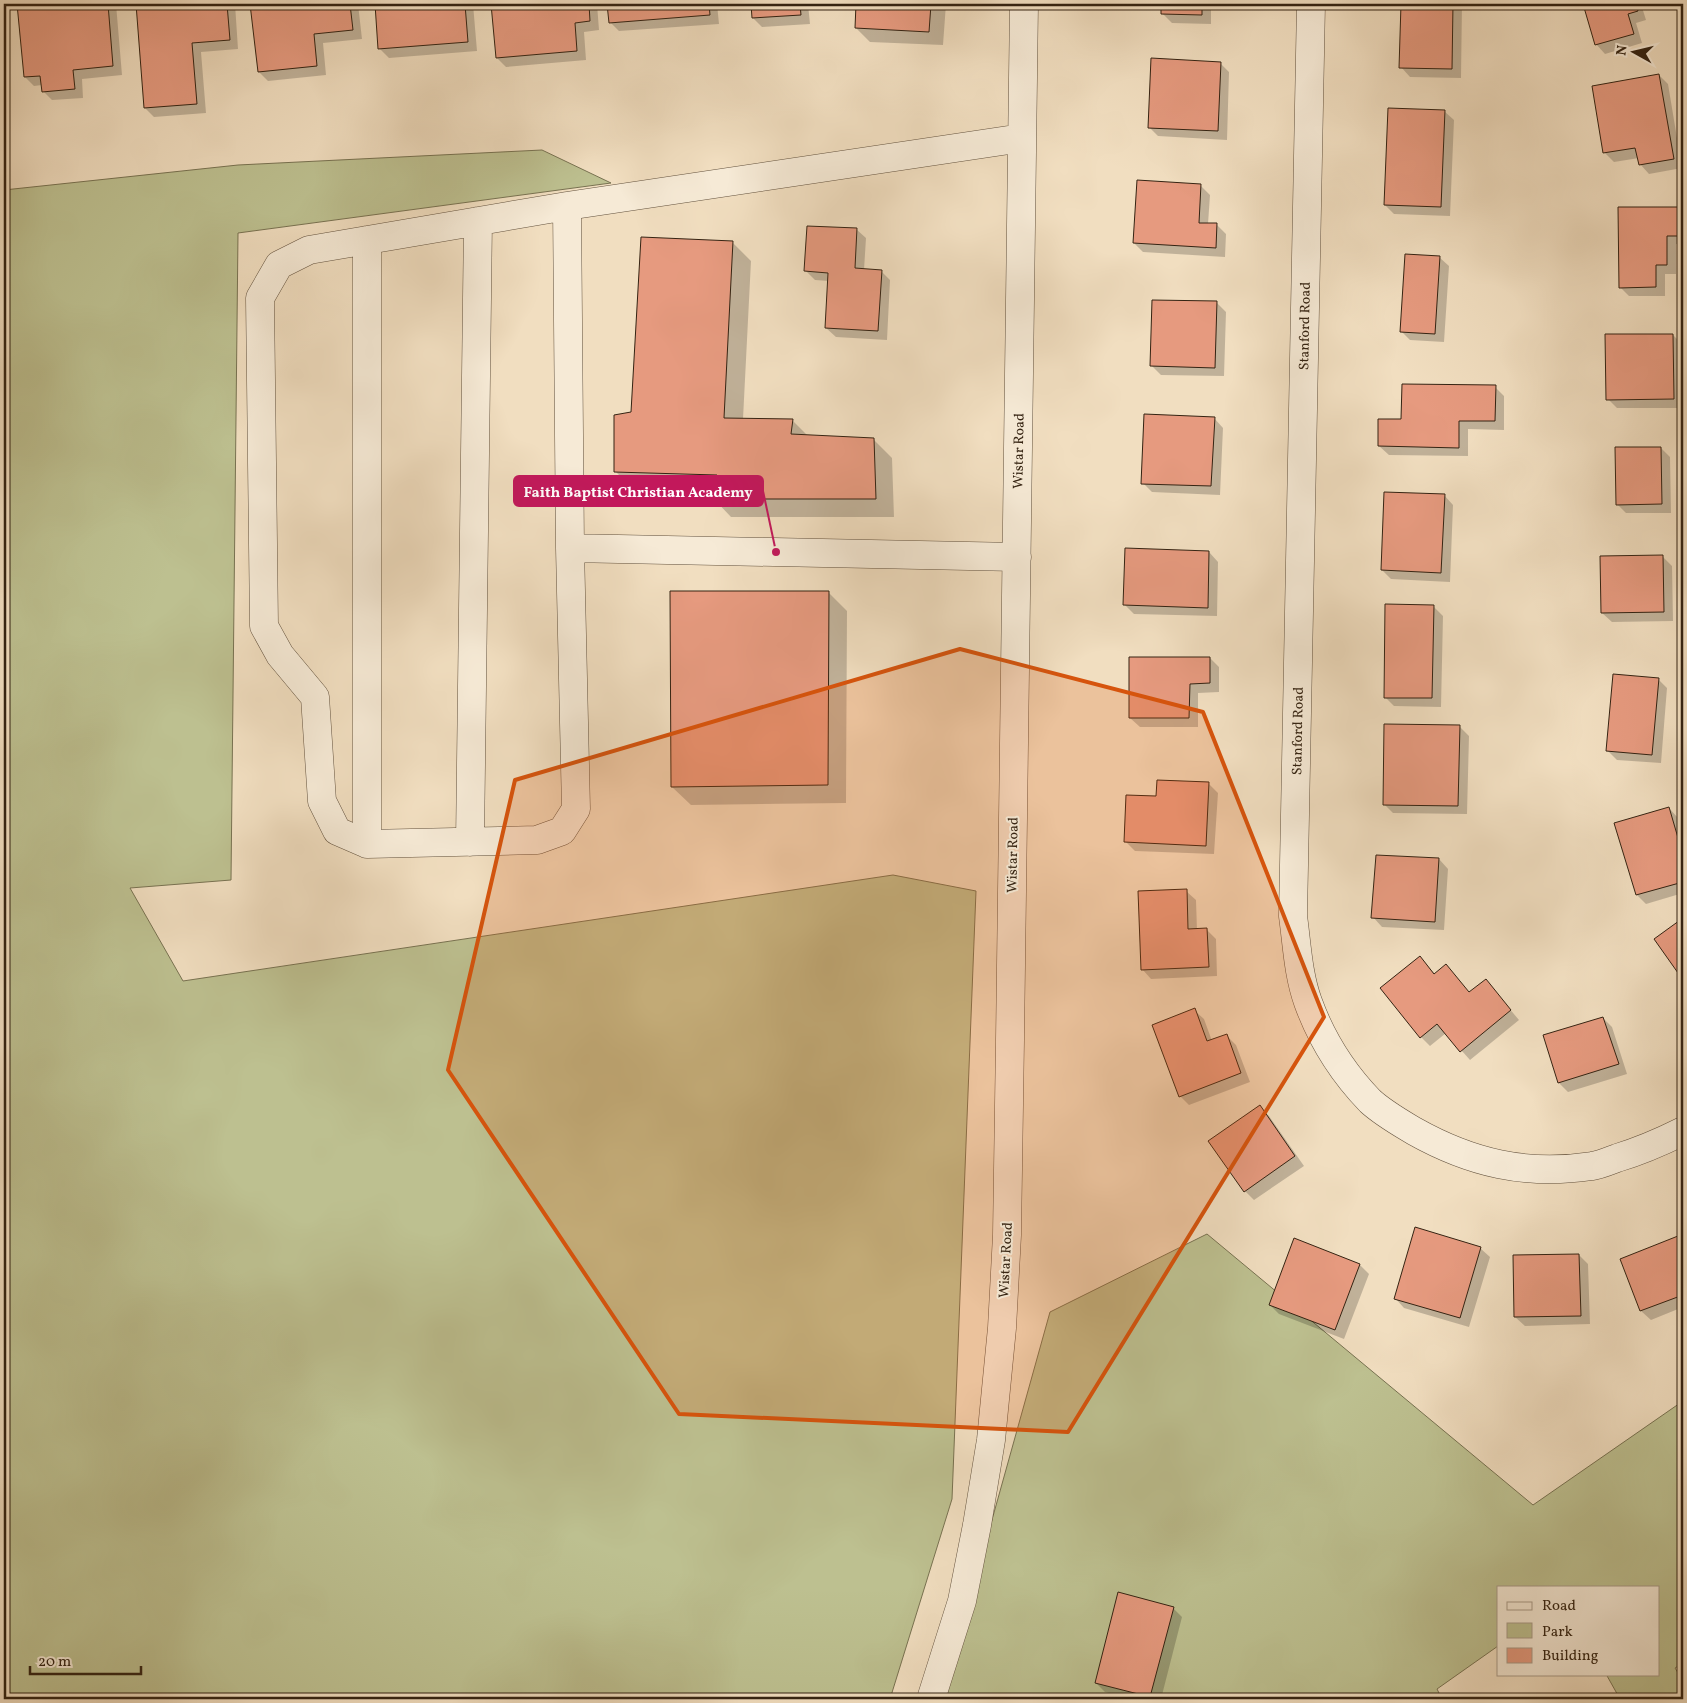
<svg xmlns="http://www.w3.org/2000/svg" width="1687" height="1703" font-family="Vollkorn,serif">
  <style>
    .green { fill: #bdc090; stroke: #787251 }
    .shadow { fill: #0003 }
    .building { fill: #e69a7f; stroke: #342312 }
    .lines { fill: none; stroke-linecap: round; stroke-linejoin: round }
    .minor-casing { stroke: #63523e; stroke-width: 29 }
    .minor { stroke: #f6ead6; stroke-width: 28 }
    .marked { fill: #d6540d; fill-opacity: 0.2; stroke: #d6540d; stroke-width: 4; stroke-linejoin: round }
    .labels { text-anchor: middle; stroke-width: 4; stroke-linejoin: round; paint-order: stroke }
    .street-label { font-size: 14px; fill: #342312; stroke: #f6ead6 }
    .leader { fill: none; stroke: #c2185b; stroke-width: 2 }
    .callout-dot { fill: #c2185b; stroke: #f6ead6; stroke-width: 2 }
    .callout { fill: #c2185b; stroke: #c2185b; stroke-width: 2 }
    .callout-label { font-size: 15px; text-anchor: middle; font-weight: bold; fill: #fff }
  </style>
  <rect width="100%" height="100%" fill="#f1dec0"/>
  <filter id="stains"><feTurbulence type="fractalNoise" baseFrequency=".004" numOctaves="4"/><feColorMatrix values="0 0 0 0 .2 0 0 0 0 .09 0 0 0 0 .02 0 0 0 .5 -.17"/></filter>
  <radialGradient id="worn" r=".72"><stop offset=".6" stop-color="#630" stop-opacity="0"/><stop offset="1" stop-color="#630" stop-opacity=".3"/></radialGradient>
  <path class="green" d="M542 150 611 183 238 233 231 880 130 888 183 981 893 875 976 891 952 1499 890 1699H4V190L238 165Z
    M1207 1234 1533 1505 1683 1401V1663L1675 1668 1683 1681V1699H1620L1606 1674H1658V1587H1498V1646L1437 1689 1442 1699H942L1050 1312Z"/>
  <path class="shadow" d="M18 4H116L122 75 82 79 83 98 52 100 43 91 42 85 34 86 25 77Z
    M137 4H235L238 49 201 52 206 113 154 117 145 108Z
    M251 4H358L362 39 323 43 326 75 268 81 259 72Z
    M376 4H473L477 51 389 58 379 48Z
    M492 4H597L599 30 584 32 586 60 506 67 497 58Z
    M609 4H717L719 24 619 31 610 22Z
    M752 4H808L810 24 762 27 753 18Z
    M857 4H946L943 45 870 42 856 28Z
    M1163 4H1220H1211V24L1172 23 1162 13Z
    M1402 4H1462L1461 78 1410 77 1401 67Z
    M1584 4H1641L1646 20 1636 23 1642 43 1605 54 1596 44Z
    M1220 63 1229 72 1227 140 1158 136 1149 127Z
    M1659 75 1668 84 1682 168 1649 174 1640 164 1639 158 1614 162 1605 153Z
    M1444 111 1454 120 1450 216 1394 214 1385 205Z
    M1200 185 1210 195 1208 224 1217 225 1226 234 1225 257 1143 252 1134 243Z
    M1679 208 1683 212V244H1676V274H1665V296H1629L1620 287Z
    M856 229 866 238 864 270 881 271 890 280 887 340 836 337 826 328 829 281 815 280 806 271Z
    M732 242 751 261 743 419 792 420 808 436 873 439 892 458 894 517H731L713 498 714 492 634 490 615 471 632 413Z
    M1439 257 1449 266 1444 342 1410 340 1401 331Z
    M1216 302 1226 312 1224 376 1161 375 1152 366Z
    M1673 335 1682 344 1683 408H1617L1608 399Z
    M1495 387 1504 396V430L1468 429V456L1389 455 1379 446 1403 421Z
    M1214 418 1223 428 1220 495 1152 492 1143 483Z
    M1661 448 1670 457 1671 513H1626L1617 504Z
    M1444 495 1453 505 1450 582 1391 579 1382 570Z
    M1209 552 1218 562 1217 616 1134 614 1124 604Z
    M1663 557 1672 566 1673 621 1612 622 1602 613Z
    M829 593 847 611 846 803 691 805 672 787Z
    M1434 607 1443 616 1441 707 1394 706 1385 697Z
    M1210 658 1219 667V692L1198 693V727H1140L1130 718Z
    M1658 679 1667 688 1661 763 1617 760 1608 751Z
    M1459 726 1469 736 1467 814 1393 813 1384 804Z
    M1208 783 1218 793 1214 854 1135 851 1125 841 1157 798Z
    M1669 808 1678 818 1683 835V893L1646 904 1637 895Z
    M1439 859 1448 869 1444 930 1382 927 1373 917Z
    M1186 891 1196 900 1197 930H1207L1216 939 1217 976 1151 979 1142 969Z
    M1683 919V977L1656 939Z
    M1420 958 1435 974 1470 993 1486 981 1519 1020 1470 1060 1446 1033 1430 1046 1421 1037Z
    M1194 1010 1204 1019 1212 1041 1226 1035 1236 1045 1250 1082 1189 1105 1180 1096Z
    M1603 1018 1612 1027 1627 1074 1568 1092 1559 1083Z
    M1260 1107 1269 1116 1304 1166 1254 1200 1245 1191Z
    M1683 1236V1307L1651 1320 1641 1311 1621 1259Z
    M1480 1248 1490 1257 1469 1327 1404 1308 1395 1298Z
    M1579 1255 1588 1264 1590 1324 1525 1326 1515 1317Z
    M1360 1265 1369 1274 1344 1339 1279 1314 1270 1305Z
    M1173 1608 1182 1617 1161 1699H1133L1105 1692 1096 1683Z"/>
  <path class="building" d="M17 4H108L113 66 73 70 75 89 42 92 40 76 24 77Z
    M136 4H227L230 40 192 43 197 104 144 108Z
    M250 4H350L353 30 314 34 317 66 258 72Z
    M375 4H465L468 42 378 49Z
    M491 4H589L590 21 575 23 577 51 496 58Z
    M607 4H709L710 15 609 23Z
    M751 4H800L801 15 752 18Z
    M856 4H931L929 32 855 28Z
    M1161 4H1202V15L1161 14Z
    M1401 4H1453L1452 69 1399 68Z
    M1583 4H1636L1638 11 1628 14 1634 34 1595 45Z
    M1151 58 1221 62 1218 131 1148 128Z
    M1659 74 1674 159 1639 165 1635 148 1603 153 1592 86Z
    M1388 108 1445 110 1441 207 1384 205Z
    M1137 180 1201 184 1199 223H1217L1216 248 1133 243Z
    M1618 207H1680V236H1667V265H1656V287L1619 288Z
    M807 226 857 228 855 268 882 270 878 331 825 328 828 273 804 271Z
    M641 237 733 241 724 418 793 419 791 434 874 438 876 499H712L717 475 614 472V415L631 412Z
    M1405 254 1440 256 1435 334 1400 332Z
    M1152 300 1217 301 1215 368 1150 366Z
    M1605 334H1673L1674 399 1606 400Z
    M1402 384 1496 385 1495 421H1459V448L1378 446V419H1401Z
    M1144 414 1215 417 1211 486 1141 484Z
    M1615 447H1661L1662 504 1616 505Z
    M1384 492 1445 494 1441 573 1381 570Z
    M1125 548 1209 551 1208 608 1123 605Z
    M1663 555 1664 612 1601 613 1600 556Z
    M670 591H829L828 785 671 787Z
    M1385 604 1434 605 1432 698H1384Z
    M1129 657H1210V683L1190 684 1189 718H1129Z
    M1613 674 1659 678 1652 755 1606 751Z
    M1384 724 1460 725 1458 806 1383 805Z
    M1157 780 1209 782 1206 846 1124 842 1126 795 1156 796Z
    M1669 807 1683 855V882L1636 895 1614 823Z
    M1376 855 1439 858 1435 922 1371 918Z
    M1187 889 1188 929 1207 928 1209 967 1141 970 1138 891Z
    M1683 918V980L1654 939Z
    M1420 956 1434 974 1446 964 1469 992 1486 979 1511 1010 1460 1052 1437 1024 1420 1038 1380 988Z
    M1195 1008 1207 1041 1227 1034 1241 1073 1179 1097 1152 1025Z
    M1603 1017 1619 1064 1558 1083 1543 1035Z
    M1260 1105 1295 1156 1244 1192 1208 1141Z
    M1415 1227 1481 1247 1460 1318 1394 1299Z
    M1683 1234V1295L1640 1311 1620 1259Z
    M1294 1238 1360 1264 1335 1330 1269 1305Z
    M1579 1254 1581 1316 1514 1317 1513 1255Z
    M1118 1592 1174 1607 1150 1697 1095 1683Z"/>
  <g class="lines">
    <g class="minor-casing">
      <path id="minor" d="M1311 4 1293 916C1297 945 1298 974 1308 1002 1321 1038 1343 1073 1370 1101 1383 1113 1399 1122 1414 1131 1471 1163 1526 1176 1592 1166 1600 1165 1609 1161 1617 1158 1640 1151 1661 1142 1683 1131
        M567 206 570 548 576 809 562 831 537 840 367 844 337 831 322 801 315 697 280 655 264 626 260 298 279 265 309 250 567 206 1022 138
        M570 548 1017 557
        M470 842 478 221
        M367 844V240
        M931 1699 962 1601 977 1525 991 1440 1002 1328 1007 1235 1010 1040 1024 4"/>
    </g>
    <use href="#minor" class="minor"/>
  </g>
  <path class="marked" d="M960 649 1203 712 1324 1017 1068 1432 679 1414 448 1070 515 780Z"/>
  <g class="labels">
    <g class="street-label">
      <text transform="translate(1304 326) rotate(-89)" y="5">Stanford Road</text>
      <text transform="translate(1018 451) rotate(-89)" y="5">Wistar Road</text>
      <text transform="translate(1297 731) rotate(-89)" y="5">Stanford Road</text>
      <text transform="translate(1012 855) rotate(-89)" y="5">Wistar Road</text>
      <text transform="translate(1005 1260) rotate(-87)" y="5">Wistar Road</text>
    </g>
  </g>
  <path class="leader" d="M776 552L763 491"/>
  <circle class="callout-dot" cx="776" cy="552" r="5"/>
  <rect class="callout" x="514" y="476" width="249" height="30" rx="5"/>
  <g class="callout-label">
    <text x="638" y="497">Faith Baptist Christian Academy</text>
  </g>
  <rect width="1687" height="1703" fill="none" stroke="#f1dec0" stroke-width="20"/>
  <rect x="5" y="5" width="1677" height="1693" fill="none" stroke="#342312" stroke-width="2.5"/>
  <rect x="10" y="10" width="1667" height="1683" fill="none" stroke="#342312"/>
  <rect x="1497" y="1586" width="162" height="90" fill="#f6ead6" stroke="#a89a88"/>
  <rect x="1507" y="1602" width="25" height="8" fill="#f6ead6" stroke="#a89a88"/>
  <text x="1542" y="1610" font-size="15" fill="#342312">Road</text>
  <rect x="1507" y="1623" width="25" height="15" fill="#bdc090" stroke="#a89a88"/>
  <text x="1542" y="1636" font-size="15" fill="#342312">Park</text>
  <rect x="1507" y="1648" width="25" height="15" fill="#e69a7f" stroke="#a89a88"/>
  <text x="1542" y="1660" font-size="15" fill="#342312">Building</text>
  <g transform="translate(1634 52) rotate(278)" stroke="#f6ead6" stroke-width="4" paint-order="stroke">
  <path d="M0-4L9 19L0 12L-9 19Z" fill="#342312"/>
  <text y="-8" font-size="14" font-weight="bold" text-anchor="middle" fill="#342312">N</text>
  </g>
  <path d="M30 1666v8h111v-8" fill="none" stroke="#342312" stroke-width="2.5"/>
  <text x="38" y="1666" font-size="15" fill="#342312" stroke="#f6ead6" stroke-width="4" paint-order="stroke">20 m</text>
  <rect width="100%" height="100%" filter="url(#stains)"/>
  <rect width="100%" height="100%" fill="url(#worn)"/>
</svg>
